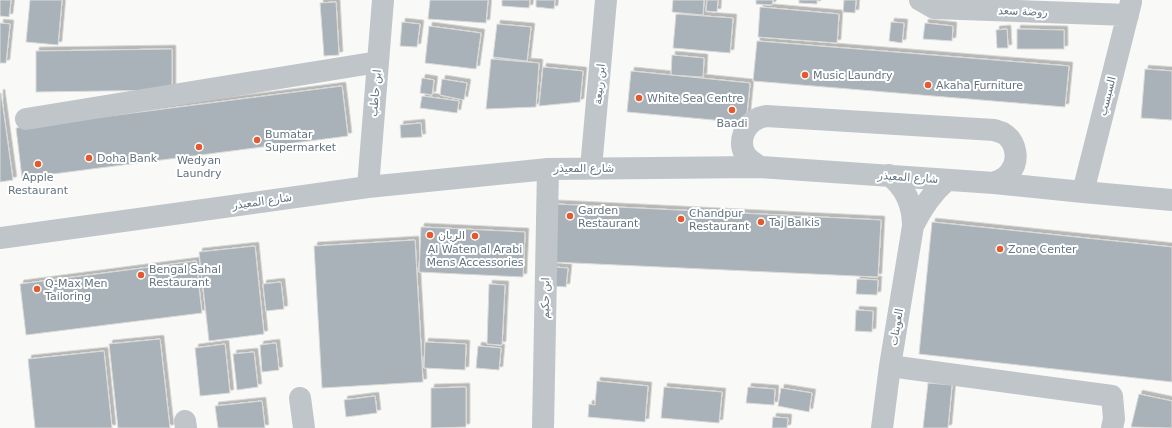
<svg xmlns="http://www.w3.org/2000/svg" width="1172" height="428" font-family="'DejaVu Sans',Vazirmatn,sans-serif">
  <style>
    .building { fill: #a9b2b8; stroke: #dbdbd9; filter: url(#shadow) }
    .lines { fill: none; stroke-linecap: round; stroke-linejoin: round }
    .minor { stroke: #c0c5c9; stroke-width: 22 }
    .poi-dot { fill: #e25a2d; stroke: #fff; stroke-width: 1.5 }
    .labels { text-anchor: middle; stroke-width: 4; stroke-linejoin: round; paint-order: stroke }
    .street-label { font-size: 11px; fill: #647481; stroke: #fff }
    .poi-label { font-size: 11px; fill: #647481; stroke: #fff; text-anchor: start }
  </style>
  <defs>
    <filter id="shadow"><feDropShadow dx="3.5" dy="-3.5" stdDeviation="0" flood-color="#0004"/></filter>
  </defs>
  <rect width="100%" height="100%" fill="#f9f9f7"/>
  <path class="building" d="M0 0H11L9 17 0 16Z
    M30 0H62L58 45 26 42Z
    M430 0H488L486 23 428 19Z
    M502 0H530L529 8 502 6Z
    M536 0H555L554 9 536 7Z
    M673 0H704L703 15 672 12Z
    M707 0H718L717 12 706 11Z
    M756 0H773L772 5 756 4Z
    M799 0H817V4L799 3Z
    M844 0H856L855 13 843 12Z
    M336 2 339 55 324 56 320 3Z
    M760 7 839 14 837 43 758 37Z
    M676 14 733 18 730 53 673 48Z
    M402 22 420 24 417 47 400 46Z
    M891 22 904 23 902 43 889 41Z
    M0 23 10 24 6 63H0Z
    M925 23 953 26 952 41 923 39Z
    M497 24 531 27 527 61 493 57Z
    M429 26 481 33 476 69 425 63Z
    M1007 29 1008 48H997L996 30Z
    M1017 29 1064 30V49H1017Z
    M757 41 1069 66 1065 107 753 81Z
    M172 49V90L36 92V51Z
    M672 55 704 58 703 77 671 75Z
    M491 59 539 63 536 107 486 109Z
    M543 67 583 71 580 102 539 106Z
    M1145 69 1172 71V120L1141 118Z
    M631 71 750 83 746 123 627 112Z
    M422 78 434 80 432 95 420 93Z
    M442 79 467 83 464 100 440 95Z
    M342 86 348 136 22 178 16 128Z
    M0 93H1L13 180 0 182Z
    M422 96 459 101 457 113 420 108Z
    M421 123 422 137 401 138 400 125Z
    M555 204 881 220 878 277 552 262Z
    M932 222 1172 247V382L919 354Z
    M421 227 525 232 523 277 419 272Z
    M415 240 423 382 322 388 314 246Z
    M255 246 264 334 209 341 199 252Z
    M196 261 202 313 26 335 20 284Z
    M553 267 568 268 566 287 551 286Z
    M857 279 878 280 877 295 856 294Z
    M281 282 284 309 266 311 263 284Z
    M489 284 505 285 502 345 487 344Z
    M856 310 873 311 872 332 855 331Z
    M160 339 170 428H118L109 344Z
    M425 342 466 344 465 370 424 368Z
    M276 343 279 370 262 372 260 345Z
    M225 344 230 393 200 396 195 348Z
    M478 346 501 348 499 370 476 368Z
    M104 351 112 428H35L28 359Z
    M254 352 258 387 237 390 233 354Z
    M597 381 648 386 645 422 588 417 589 404 595 405Z
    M928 383 952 385 948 428H923Z
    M466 387V427L431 428V388Z
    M664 387 722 392 719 423 661 418Z
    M748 387 775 389 774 405 746 403Z
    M781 388 812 393 809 412 778 406Z
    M1139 394 1172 401V428L1131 427Z
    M375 396 377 413 346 417 344 400Z
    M262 401 265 428H218L215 406Z
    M773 417 788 418 787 428H772Z"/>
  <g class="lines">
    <path class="minor" d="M920 0 934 8 1128 15
      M26 119 378 62
      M760 167C755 163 748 160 745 154 738 142 744 125 757 119 760 117 763 117 766 116L994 130C997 131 1000 132 1003 133 1016 141 1020 160 1010 172 1006 178 1000 180 994 183
      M591 168 606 0
      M368 187 383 0
      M1083 192 1131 2
      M913 226C922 208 932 193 947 180
      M0 238 368 187 548 169 760 167 994 183 1083 192 1172 200
      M890 366 1112 396 1114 419 1112 428
      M300 398 304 428
      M185 421 186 428
      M543 428 548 169
      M882 428 890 366 913 226C913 205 906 188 889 175"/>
  </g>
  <g class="poi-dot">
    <circle cx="805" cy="75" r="4"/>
    <circle cx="928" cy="85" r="4"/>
    <circle cx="639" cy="98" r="4"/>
    <circle cx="732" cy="110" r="4"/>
    <circle cx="257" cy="140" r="4"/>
    <circle cx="199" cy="147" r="4"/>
    <circle cx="89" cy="158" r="4"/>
    <circle cx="38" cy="164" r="4"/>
    <circle cx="570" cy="216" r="4"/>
    <circle cx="681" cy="219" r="4"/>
    <circle cx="761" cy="222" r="4"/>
    <circle cx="430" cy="235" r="4"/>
    <circle cx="475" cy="236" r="4"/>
    <circle cx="1000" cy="249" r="4"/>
    <circle cx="141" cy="275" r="4"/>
    <circle cx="37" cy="289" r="4"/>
  </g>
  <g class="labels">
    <g class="street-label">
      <text transform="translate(1023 11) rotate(2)" y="4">روضة سعد</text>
      <text transform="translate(599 84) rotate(-85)" y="4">ابن ربيعة</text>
      <text transform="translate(375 93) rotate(-85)" y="4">ابن حاطب</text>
      <text transform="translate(1107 96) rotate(-76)" y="4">السبسب</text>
      <text x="584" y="172">شارع المعيذر</text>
      <text transform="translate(908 177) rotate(4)" y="4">شارع المعيذر</text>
      <text transform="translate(262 201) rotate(-8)" y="4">شارع المعيذر</text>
      <text transform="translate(545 298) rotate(-89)" y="4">ابن حكيم</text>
      <text transform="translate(896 327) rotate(-80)" y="4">العوينات</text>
    </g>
    <g class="poi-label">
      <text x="813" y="79">Music Laundry</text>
      <text x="936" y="89">Akaha Furniture</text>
      <text x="647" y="102">White Sea Centre</text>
      <text x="732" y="127" text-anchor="middle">Baadi</text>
      <text x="265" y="138">Bumatar<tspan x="265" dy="13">Supermarket</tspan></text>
      <text x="97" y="162">Doha Bank</text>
      <text x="199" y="164" text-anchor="middle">Wedyan<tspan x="199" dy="13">Laundry</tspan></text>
      <text x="38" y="181" text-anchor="middle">Apple<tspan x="38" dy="13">Restaurant</tspan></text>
      <text x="578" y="214">Garden<tspan x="578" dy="13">Restaurant</tspan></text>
      <text x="689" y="217">Chandpur<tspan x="689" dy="13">Restaurant</tspan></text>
      <text x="769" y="226">Taj Balkis</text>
      <text x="438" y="239">الريان</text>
      <text x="475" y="253" text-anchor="middle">Al Waten al Arabi<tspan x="475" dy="13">Mens Accessories</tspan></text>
      <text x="1008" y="253">Zone Center</text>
      <text x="149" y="273">Bengal Sahal<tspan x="149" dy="13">Restaurant</tspan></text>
      <text x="45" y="287">Q-Max Men<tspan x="45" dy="13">Tailoring</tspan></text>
    </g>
  </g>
</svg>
